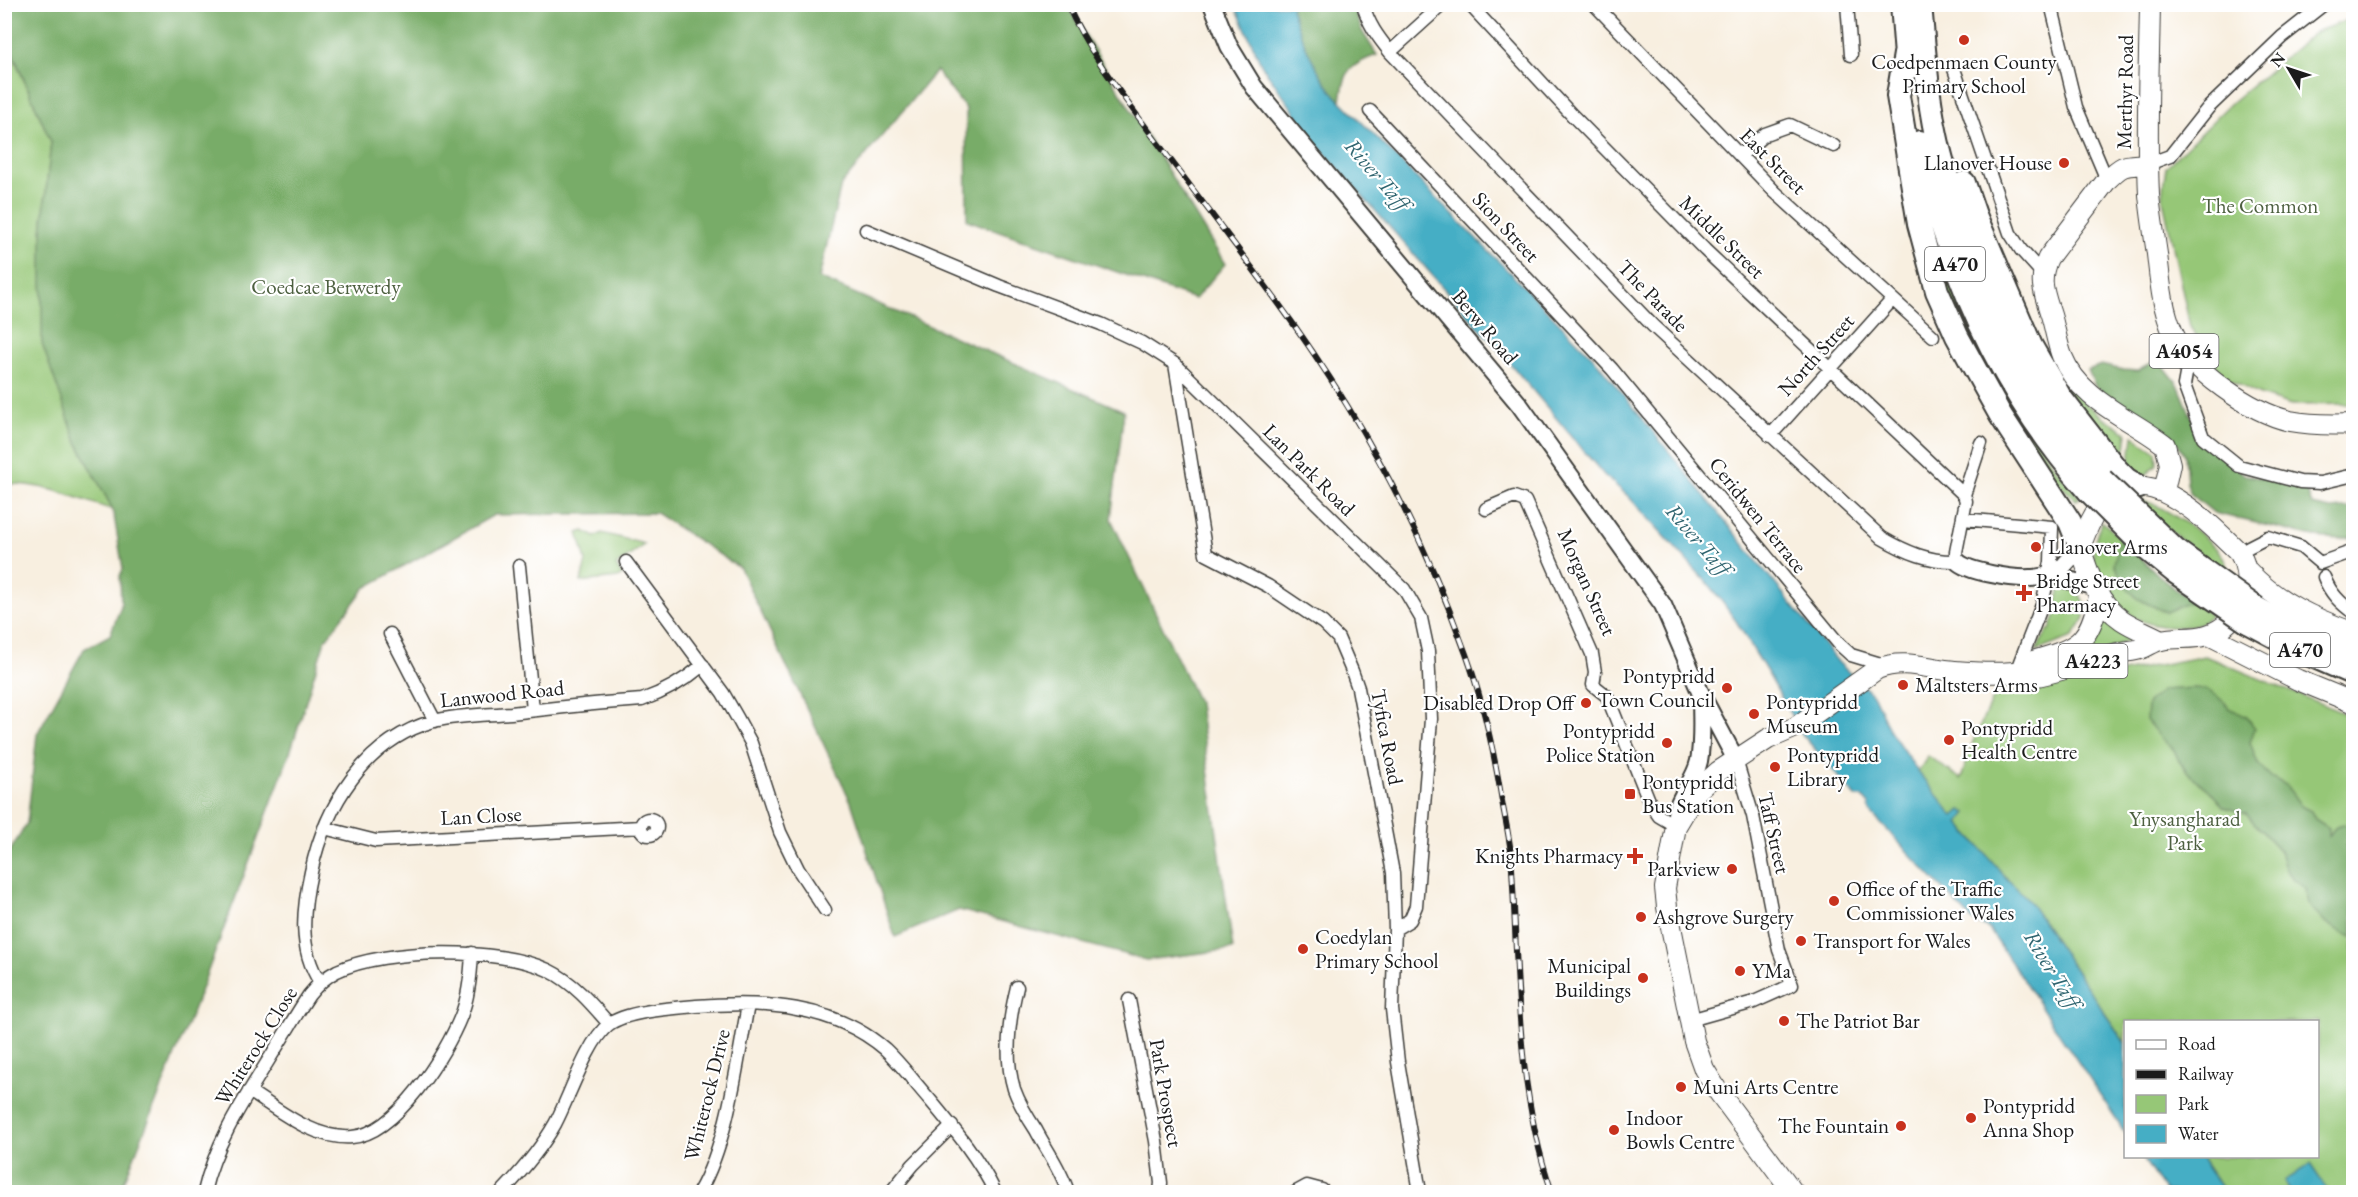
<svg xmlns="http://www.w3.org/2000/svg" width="2358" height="1197" font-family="'EB Garamond',serif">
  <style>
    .green { fill: #96c777; stroke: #59724a; stroke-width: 1.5 }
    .forest { fill: #78ac68; stroke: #4a6442; stroke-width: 1.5 }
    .water { fill: #45aec5; stroke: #306570; stroke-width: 1.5 }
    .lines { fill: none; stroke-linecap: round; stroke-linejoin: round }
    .street-casing { stroke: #3d3c39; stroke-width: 15 }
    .secondary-casing { stroke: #3d3c39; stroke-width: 20 }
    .primary-casing { stroke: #3d3c39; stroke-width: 22 }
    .highway-casing { stroke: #3d3c39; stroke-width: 26 }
    .street { stroke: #fff; stroke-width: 12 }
    .secondary { stroke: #fff; stroke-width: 16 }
    .primary { stroke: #fff; stroke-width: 20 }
    .highway { stroke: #fff; stroke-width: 22 }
    .rail-casing { stroke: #1c1c1c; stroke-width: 6 }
    .rail { stroke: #fff; stroke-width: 4; stroke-dasharray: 11; stroke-linecap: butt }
    .highway-bridge-casing { stroke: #3d3c39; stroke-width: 26; stroke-linecap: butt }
    .highway-bridge { stroke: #fff; stroke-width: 22 }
    .poi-dot { fill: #c8321e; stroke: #fff; stroke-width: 2 }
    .labels { text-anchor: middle; stroke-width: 4.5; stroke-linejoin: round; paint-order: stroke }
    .shield { fill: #fff; stroke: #606060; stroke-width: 1.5 }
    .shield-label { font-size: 20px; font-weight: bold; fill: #1c1c1c }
    .poi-label { font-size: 21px; fill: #1c1c1c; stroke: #fff; text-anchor: start }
    .street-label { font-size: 21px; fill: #1c1c1c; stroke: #fff }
    .park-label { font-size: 21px; fill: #4d6040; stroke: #fff }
    .water-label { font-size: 22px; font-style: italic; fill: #306570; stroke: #fff }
  </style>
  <rect width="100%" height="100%" fill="#fff"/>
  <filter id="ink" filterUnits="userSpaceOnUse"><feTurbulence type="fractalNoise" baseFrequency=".0167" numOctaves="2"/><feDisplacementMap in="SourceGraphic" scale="12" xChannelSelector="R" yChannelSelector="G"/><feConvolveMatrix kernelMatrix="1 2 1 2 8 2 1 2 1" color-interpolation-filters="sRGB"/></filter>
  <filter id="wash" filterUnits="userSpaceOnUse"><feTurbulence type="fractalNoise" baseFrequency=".008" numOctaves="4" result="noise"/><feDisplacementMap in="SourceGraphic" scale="24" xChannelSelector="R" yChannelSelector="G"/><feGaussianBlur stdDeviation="1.35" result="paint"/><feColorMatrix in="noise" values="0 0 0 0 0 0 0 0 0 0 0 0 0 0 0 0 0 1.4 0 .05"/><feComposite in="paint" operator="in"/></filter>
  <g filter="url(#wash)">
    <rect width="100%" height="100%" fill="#f8efe0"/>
    <path class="green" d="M2353 18V404L2291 405 2260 395 2223 377 2190 327 2162 195 2166 167 2232 102 2315 32Z
      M4 35 51 142 42 232 76 440 113 510C79 499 46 484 10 484L4 464Z
      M1923 204C1938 250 1953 294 1973 337 2001 396 2039 449 2080 498L2076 500 2057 482 2054 483 2020 433 1946 293Z
      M2058 369C2076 400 2097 414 2127 432L2123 467 2053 373Z
      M2133 436 2156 452 2157 464 2147 474 2140 475 2129 470Z
      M2136 500C2157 499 2211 539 2223 557 2226 562 2227 570 2228 576L2166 528Z
      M2102 521 2166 582 2211 615C2203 624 2189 627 2177 627 2143 628 2114 611 2100 579 2097 573 2093 567 2093 561 2092 546 2096 534 2102 521Z
      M584 531 595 537 602 533 645 544 616 566 622 575 618 578 581 582 586 561 578 533Z
      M2061 584 2077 589 2085 605V618L2073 637 2036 651 2048 630H2050L2059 605 2056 604Z
      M2105 620 2131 638C2115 648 2088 659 2069 656L2093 640Z
      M2205 656 2353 717V1192H2224L2200 1157 2318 1156V1022H2126L2125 1043 2026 897 2008 880 1958 822 1966 813 1954 817 1918 772 1928 756 1961 779 1972 744 1993 697Z"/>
    <path class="forest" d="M5 4 1067 5 1225 264 1195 299 967 220 966 109 936 71 841 185 819 278 1124 411 1111 519 1199 704 1233 949 1146 960 959 910 895 937 851 802 740 568 656 513 494 515 365 588 325 640 290 753 194 1008 120 1192H5V865L7 856 27 823 37 734 84 649 110 635 121 606 120 576 123 569 113 510 76 440 42 344V232L51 142 5 35Z
      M1293 4 1353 5 1362 31 1377 55C1348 65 1345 71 1341 101 1314 76 1301 41 1291 8Z
      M2158 359 2178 384 2201 440 2245 475 2305 487 2312 505 2331 509 2353 507V537L2340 539 2314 537 2214 513 2191 494 2187 483 2185 455 2179 445 2168 433 2095 386 2088 370 2101 365 2123 370 2138 371Z
      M2120 539 2166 582 2192 601 2167 612C2135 600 2129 595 2114 564Z
      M2194 688 2206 689 2225 702 2229 708 2247 717 2255 728 2250 742 2258 764 2271 777 2286 785 2301 806 2311 811 2315 819 2329 828V836L2336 826 2344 824 2353 829V841L2350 846H2345L2353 860V938C2338 930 2316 919 2308 903 2306 899 2307 893 2306 889L2293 879 2285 868 2280 851 2246 814 2224 807 2209 790 2191 776 2179 761 2174 750 2160 737 2146 720 2147 704 2162 690Z"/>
    <path class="water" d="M1235 5H1293L1291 8C1301 39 1313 66 1333 93L1593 357 1839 663 1874 696 1889 729 1918 772 1954 816 1961 810 1967 813 1959 823 2008 880 2026 897 2125 1043V1132L1989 929 1973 921 1870 812 1869 805 1862 797H1856L1801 733 1767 672 1736 621 1712 588 1628 496 1604 475 1514 368 1319 147 1262 66Z
      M2142 1157H2200L2224 1192H2165Z
      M2310 1164 2329 1192H2291L2284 1182Z"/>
  </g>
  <g filter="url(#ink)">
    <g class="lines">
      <g class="street-casing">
        <path id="street" d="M1363 4C1368 24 1378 37 1390 52L1653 326 1882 538C1906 552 1929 562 1957 561L1956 552 1966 501 1964 495 1705 250 1572 115 1469 4
          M1594 4 1775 192 1933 336
          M1847 4 1851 55
          M2051 4 2076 107 2107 180
          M1390 52 1443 4
          M1954 69 2010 233 2021 250 2041 272
          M1370 111 1612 369 1839 644 1851 655 1884 665
          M1740 156 1765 134 1790 125 1834 146
          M2148 164 2170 156 2208 108 2282 37 2324 4
          M866 230 999 286 1101 324 1142 343 1175 364 1404 589 1421 618 1428 651 1431 719 1416 906 1410 920 1395 929
          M2189 358 2184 385 2203 437 2239 466 2300 482 2320 483 2354 475
          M1175 364 1206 554 1268 586 1323 623 1338 638 1352 671 1358 688 1393 873 1395 929 1392 1009 1398 1062 1420 1192
          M1770 436 1892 300
          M1964 495 1981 443
          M1486 509 1514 497 1525 501 1592 654 1595 672 1593 685 1607 696 1650 803 1659 816 1676 826
          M1963 519 2052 527 2051 562 2042 605 2016 672
          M2239 552 2268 537 2301 547 2320 563 2354 551
          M626 562 723 693 738 719 751 743 780 832 798 869 825 910
          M519 566 533 710
          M2324 577C2330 593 2340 603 2354 613
          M390 634 435 721
          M641 827a8 8 0 1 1 16 0a8 8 0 1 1-16 0Z
          M324 828 376 841 641 827
          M320 982C298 949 303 908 311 872 325 806 365 740 434 721 458 715 486 715 511 713 554 708 598 703 642 700 665 692 684 681 703 665
          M1017 987C1009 1019 1004 1056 1014 1089 1019 1103 1028 1118 1036 1130 1047 1151 1061 1169 1068 1192
          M1129 1000 1156 1141 1161 1183 1160 1192
          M1690 1020 1754 1002 1792 985 1779 950 1753 816 1736 760
          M249 1091C279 1110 314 1140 352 1137 396 1134 446 1054 461 1016 469 996 471 975 472 953
          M204 1192C215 1144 242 1103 268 1061 282 1039 295 1016 309 995 317 985 325 977 337 971 386 948 498 947 548 970 573 982 591 1003 609 1024
          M502 1192C521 1172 541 1149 555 1124 569 1098 587 1042 608 1025 626 1011 673 1008 696 1006 762 1001 833 1004 885 1049 901 1064 915 1083 930 1100 954 1129 978 1157 995 1192
          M699 1192C728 1142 737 1063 748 1005
          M891 1192 913 1165 952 1126
          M1296 1192 1307 1186 1322 1190 1324 1192"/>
      </g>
      <g class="secondary-casing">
        <path id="secondary" d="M1212 4 1229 46 1254 87 1519 404 1663 605 1701 694 1736 760
          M1957 561C1967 572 2014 579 2030 578 2039 578 2048 575 2058 574L2064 579 2093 586
          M2058 574C2063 564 2073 557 2080 547
          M1676 826C1672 800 1694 785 1699 761 1703 740 1701 716 1701 695"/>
      </g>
      <g class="primary-casing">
        <path id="primary" d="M2150 4C2149 68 2146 132 2149 195 2151 215 2154 234 2157 254 2160 280 2162 308 2173 333 2189 370 2251 412 2290 421 2311 425 2333 425 2354 424
          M2148 164C2125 166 2125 162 2107 180L2048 258C2038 280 2044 293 2051 315 2055 328 2057 343 2062 356 2080 401 2129 417 2165 445L2170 464 2164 491
          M2248 571C2276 602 2315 619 2354 633
          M2209 635 2298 680 2354 703
          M2025 671 2033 677C2063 671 2092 660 2122 652 2128 651 2134 651 2140 649 2147 647 2154 641 2161 640 2176 636 2192 640 2207 635 2241 624 2257 582 2239 552 2208 523 2147 456 2103 502 2092 515 2086 532 2080 547 2089 575 2097 603 2122 620 2134 628 2148 633 2161 640
          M2025 671 2030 662C2076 648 2089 646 2099 596
          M1793 1192 1717 1090 1704 1069 1694 1041 1667 907 1665 888 1676 826 1697 791 1719 771 1768 739 1796 727 1877 669C1904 658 1928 669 1955 671 1978 673 2002 674 2025 671"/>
      </g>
      <g class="highway-casing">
        <path id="highway" d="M1902 4 1907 69
          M1920 4C1924 48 1927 93 1936 135 1941 160 1949 185 1957 210 1990 317 2029 394 2102 480
          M1905 54 1898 96 1919 224 1937 291 1957 336 1981 380 2001 416 2070 522 2080 547
          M1920 142C1948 271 2001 392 2089 491
          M1964 183 1975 215 2031 346 2060 397 2116 469 2126 479 2139 487
          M2256 608 2301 632 2354 655
          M2248 622 2308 654 2354 674"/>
      </g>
      <use href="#street" class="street"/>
      <use href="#secondary" class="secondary"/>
      <use href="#primary" class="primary"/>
      <use href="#highway" class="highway"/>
      <g class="rail-casing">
        <path id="rail" d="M1067 4C1089 54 1125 99 1157 142 1197 195 1237 247 1276 300 1356 408 1421 528 1466 654 1483 701 1494 752 1502 801 1505 818 1509 836 1511 853 1519 966 1514 1084 1552 1192"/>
      </g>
      <use href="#rail" class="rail"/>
      <g class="highway-bridge-casing">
        <path id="highway-bridge" d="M2102 480 2175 550 2256 608
          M2089 491 2148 550 2175 572 2248 622"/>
      </g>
      <use href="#highway-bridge" class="highway-bridge"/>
    </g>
  </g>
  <g class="poi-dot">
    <circle cx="1964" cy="40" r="6"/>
    <circle cx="2064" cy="163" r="6"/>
    <circle cx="2036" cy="547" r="6"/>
    <path d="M2021 584h6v6h6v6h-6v6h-6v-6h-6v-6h6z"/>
    <circle cx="1903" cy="685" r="6"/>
    <circle cx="1727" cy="688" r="6"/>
    <circle cx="1586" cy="703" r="6"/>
    <circle cx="1754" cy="714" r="6"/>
    <circle cx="1949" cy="740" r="6"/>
    <circle cx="1667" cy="743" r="6"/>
    <circle cx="1775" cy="767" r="6"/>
    <rect x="1624" y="788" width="12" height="12" rx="3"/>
    <path d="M1632 847h6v6h6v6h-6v6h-6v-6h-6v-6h6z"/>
    <circle cx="1732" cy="869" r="6"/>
    <circle cx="1834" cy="901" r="6"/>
    <circle cx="1641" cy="917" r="6"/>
    <circle cx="1801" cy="941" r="6"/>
    <circle cx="1303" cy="949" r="6"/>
    <circle cx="1740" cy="971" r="6"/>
    <circle cx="1643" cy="978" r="6"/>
    <circle cx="1784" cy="1021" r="6"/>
    <circle cx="1681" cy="1087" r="6"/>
    <circle cx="1971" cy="1118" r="6"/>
    <circle cx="1901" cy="1126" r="6"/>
    <circle cx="1614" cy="1130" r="6"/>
  </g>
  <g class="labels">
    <g class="shield">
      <rect x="1925" y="247" width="60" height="34" rx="4.5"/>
      <rect x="2149.5" y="334" width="69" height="34" rx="4.5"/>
      <rect x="2270" y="633" width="60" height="34" rx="4.5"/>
      <rect x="2058.5" y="644" width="69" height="34" rx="4.5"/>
    </g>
    <g class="shield-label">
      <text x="1955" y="271">A470</text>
      <text x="2184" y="358">A4054</text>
      <text x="2300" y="657">A470</text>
      <text x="2093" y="668">A4223</text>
    </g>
    <g class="poi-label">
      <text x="1964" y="69" text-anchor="middle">Coedpenmaen County<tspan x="1964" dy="24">Primary School</tspan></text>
      <text x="2052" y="170" text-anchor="end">Llanover House</text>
      <text x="2048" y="554">Llanover Arms</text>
      <text x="2036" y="588">Bridge Street<tspan x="2036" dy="24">Pharmacy</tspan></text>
      <text x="1715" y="683" text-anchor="end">Pontypridd<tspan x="1715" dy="24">Town Council</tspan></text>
      <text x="1915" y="692">Maltsters Arms</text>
      <text x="1766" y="709">Pontypridd<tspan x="1766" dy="24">Museum</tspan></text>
      <text x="1574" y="710" text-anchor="end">Disabled Drop Off</text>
      <text x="1961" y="735">Pontypridd<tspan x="1961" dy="24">Health Centre</tspan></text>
      <text x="1655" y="738" text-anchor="end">Pontypridd<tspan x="1655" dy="24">Police Station</tspan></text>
      <text x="1787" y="762">Pontypridd<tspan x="1787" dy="24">Library</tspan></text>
      <text x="1642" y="789">Pontypridd<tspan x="1642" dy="24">Bus Station</tspan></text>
      <text x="1623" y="863" text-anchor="end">Knights Pharmacy</text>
      <text x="1720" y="876" text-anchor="end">Parkview</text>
      <text x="1846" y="896">Office of the Traffic<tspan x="1846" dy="24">Commissioner Wales</tspan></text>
      <text x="1653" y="924">Ashgrove Surgery</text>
      <text x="1315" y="944">Coedylan<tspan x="1315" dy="24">Primary School</tspan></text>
      <text x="1813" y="948">Transport for Wales</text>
      <text x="1631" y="973" text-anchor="end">Municipal<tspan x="1631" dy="24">Buildings</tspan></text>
      <text x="1752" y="978">YMa</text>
      <text x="1796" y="1028">The Patriot Bar</text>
      <text x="1693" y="1094">Muni Arts Centre</text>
      <text x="1983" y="1113">Pontypridd<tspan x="1983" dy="24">Anna Shop</tspan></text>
      <text x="1626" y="1125">Indoor<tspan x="1626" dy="24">Bowls Centre</tspan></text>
      <text x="1889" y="1133" text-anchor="end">The Fountain</text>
    </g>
    <g class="street-label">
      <text transform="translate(2125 92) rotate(-89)" y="7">Merthyr Road</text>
      <text transform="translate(1773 161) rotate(45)" y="7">East Street</text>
      <text transform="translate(1506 227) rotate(47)" y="7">Sion Street</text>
      <text transform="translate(1722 237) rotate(44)" y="7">Middle Street</text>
      <text transform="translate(1653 296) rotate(46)" y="7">The Parade</text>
      <text transform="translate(1485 327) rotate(50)" y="7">Berw Road</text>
      <text transform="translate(1816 355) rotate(-48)" y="7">North Street</text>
      <text transform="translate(1309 470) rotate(45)" y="7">Lan Park Road</text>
      <text transform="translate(1758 515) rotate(51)" y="7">Ceridwen Terrace</text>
      <text transform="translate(1587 582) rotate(66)" y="7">Morgan Street</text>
      <text transform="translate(502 694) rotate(-6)" y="7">Lanwood Road</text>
      <text transform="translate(1387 737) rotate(79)" y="7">Tyfica Road</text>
      <text transform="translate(481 816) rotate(-3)" y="7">Lan Close</text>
      <text transform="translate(1774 833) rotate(77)" y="7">Taff Street</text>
      <text transform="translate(256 1046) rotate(-58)" y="7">Whiterock Close</text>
      <text transform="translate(1166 1093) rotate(80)" y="7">Park Prospect</text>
      <text transform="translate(707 1095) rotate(-76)" y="7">Whiterock Drive</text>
    </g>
    <g class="park-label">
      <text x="2260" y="213">The Common</text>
      <text x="326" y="294">Coedcae Berwerdy</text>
      <text x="2185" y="826">Ynysangharad<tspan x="2185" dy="24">Park</tspan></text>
    </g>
    <g class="water-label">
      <text transform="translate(1378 174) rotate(49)" y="8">River Taff</text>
      <text transform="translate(1699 539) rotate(49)" y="8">River Taff</text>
      <text transform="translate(2053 969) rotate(58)" y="8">River Taff</text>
    </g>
  </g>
  <rect width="2358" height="1197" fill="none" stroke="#fff" stroke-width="24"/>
  <rect x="2124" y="1020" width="195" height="138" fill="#ffffff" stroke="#a4a4a4" stroke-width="1.5"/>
  <rect x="2136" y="1040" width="30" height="9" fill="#ffffff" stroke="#a4a4a4" stroke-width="1.5"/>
  <text x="2178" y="1050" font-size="18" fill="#1c1c1c">Road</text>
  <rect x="2136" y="1070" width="30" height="9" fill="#1c1c1c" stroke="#a4a4a4" stroke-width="1.5"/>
  <text x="2178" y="1080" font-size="18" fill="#1c1c1c">Railway</text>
  <rect x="2136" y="1095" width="30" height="18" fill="#96c777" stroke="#a4a4a4" stroke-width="1.5"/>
  <text x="2178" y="1110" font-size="18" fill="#1c1c1c">Park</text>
  <rect x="2136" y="1125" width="30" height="18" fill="#45aec5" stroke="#a4a4a4" stroke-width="1.5"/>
  <text x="2178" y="1140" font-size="18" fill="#1c1c1c">Water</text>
  <g transform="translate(2289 69) rotate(309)" stroke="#ffffff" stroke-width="4.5" paint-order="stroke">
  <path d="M0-4.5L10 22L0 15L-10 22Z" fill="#1c1c1c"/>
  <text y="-9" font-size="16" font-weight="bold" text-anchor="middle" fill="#1c1c1c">N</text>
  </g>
</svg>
